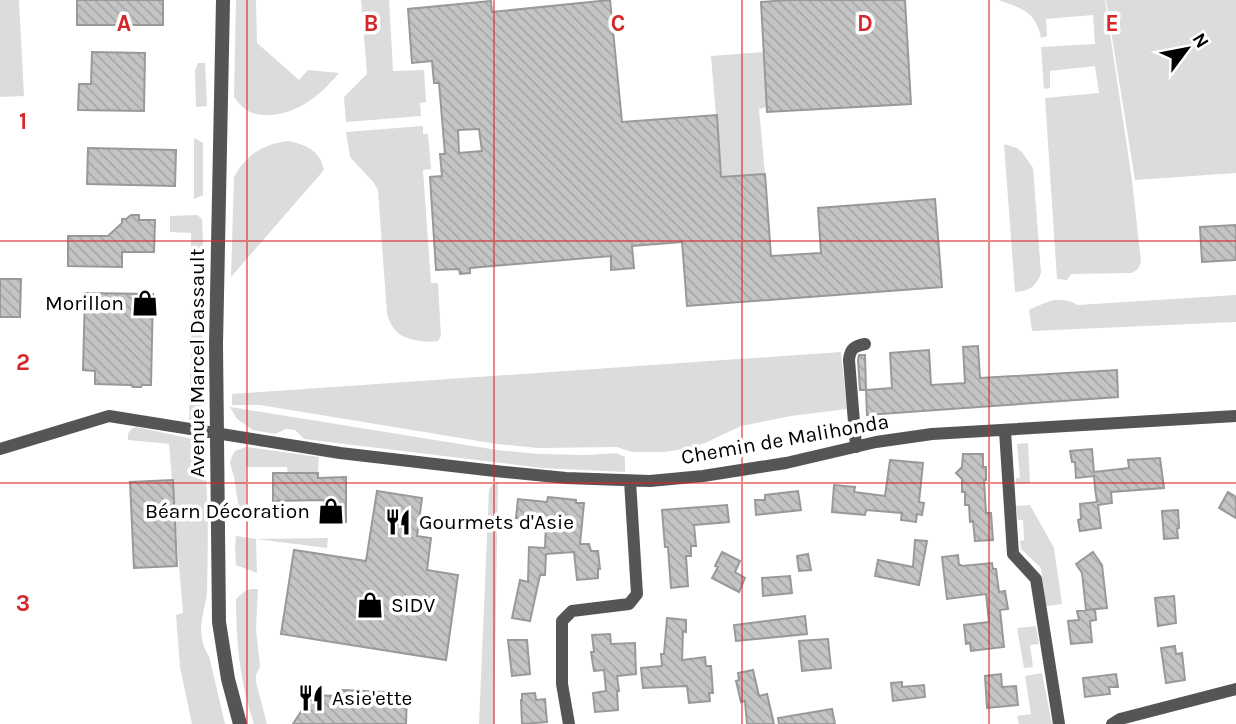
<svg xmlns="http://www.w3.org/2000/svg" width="1236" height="724" font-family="Karla,sans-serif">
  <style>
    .green { fill: #dcdcdc }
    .building { fill: url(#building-back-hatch); stroke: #999; stroke-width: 2; fill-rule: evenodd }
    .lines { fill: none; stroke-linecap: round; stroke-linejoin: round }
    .minor { stroke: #555; stroke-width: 12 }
    .tertiary { stroke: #555; stroke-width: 14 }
    .grid { fill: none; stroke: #d62828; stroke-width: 2; stroke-opacity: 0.55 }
    .labels { text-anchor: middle; stroke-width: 7; stroke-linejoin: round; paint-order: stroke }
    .poi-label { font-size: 21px; fill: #000; stroke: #fff; text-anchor: start }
    .street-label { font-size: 21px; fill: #000; stroke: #fff }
    .grid-label { font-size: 23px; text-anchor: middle; font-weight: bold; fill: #d62828; stroke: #fff; stroke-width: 7; stroke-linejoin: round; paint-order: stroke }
  </style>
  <defs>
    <pattern id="building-back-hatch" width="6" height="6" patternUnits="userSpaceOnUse" patternTransform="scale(1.75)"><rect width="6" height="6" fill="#c4c4c4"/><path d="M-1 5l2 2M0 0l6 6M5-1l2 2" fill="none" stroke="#a7a7a7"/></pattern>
  </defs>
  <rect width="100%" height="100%" fill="#fff"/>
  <path class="green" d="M0 0H19L24 96 0 97Z
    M236 0H256L257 43 299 80 308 70 339 73C321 94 300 113 271 115 253 116 245 112 234 97Z
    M361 0H389L393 71 424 70 426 102 420 103 421 116 346 122 344 97 367 74Z
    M998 0H1105L1132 180 1141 262 1138 269 1132 273 1071 274 1067 280 1057 279 1045 98 1099 93 1095 66 1050 71V88L1044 89 1041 47 1095 44 1093 15 1046 19 1047 36 1041 38C1036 11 1020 8 998 0Z
    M1106 0H1236V173L1135 180Z
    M764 52 767 107 759 109 765 174 721 177 711 56Z
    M198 63H205L207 106 196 107 195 71Z
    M423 126V134H428L431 169 423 170 431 283H438L441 336 438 341C432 342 427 342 421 341 401 338 393 333 387 314L378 190 374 183 350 157 346 132Z
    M194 138 203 143V195L194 199Z
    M288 141C305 144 321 151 324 170L231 277 234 177C246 155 263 144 288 141Z
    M1004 144 1017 148 1022 152 1033 168 1041 273C1036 287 1029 291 1015 292Z
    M197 215 202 219 204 263 199 270 191 271V233L170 232V216Z
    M1236 295V322L1032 331 1029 310C1049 301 1058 295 1078 305Z
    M192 308 195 309 203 317 201 410 197 418 189 420Z
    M841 352 847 409 791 416 741 426 705 443 690 448 665 452H632L617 447 538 448 497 444 260 405H232V394Z
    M230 407 497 450 540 454 586 455 616 453 625 457V472L542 468 304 439 295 430 286 429 275 434 253 430 237 419Z
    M136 427 193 439 201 445 204 454C209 500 208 547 207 592 206 605 201 617 201 630 202 639 203 648 209 656L225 724H192L180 667 176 615 183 613 169 444 128 440V434L131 429Z
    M1028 443 1030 483 1016 484V478H1020L1017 444Z
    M246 447 319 457 318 473H288L287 467H246V516H240L234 477 230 463 232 456 235 451Z
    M498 482 494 724H479L489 490 492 485Z
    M1030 505 1054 548 1062 604 1046 606 1041 568 1021 549 1020 541 1024 540 1023 520H1018L1016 506Z
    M236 536 256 539 328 538 327 548 256 539 257 573 236 565 235 548Z
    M251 589H258L256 629 260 667 256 675V682L267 724H254C240 683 236 642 236 599L245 591Z
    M1036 626 1039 644 1030 645 1033 667 1024 668 1017 628Z
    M1042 673 1052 724H1019L1017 716 1031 714 1025 676Z"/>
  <path class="building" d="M77 0H163V25H77Z
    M610 0 622 122 717 115 721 177 765 174 771 256 821 253 818 208 935 199 942 287 687 306 682 242 632 246 634 268 611 270V256L470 268V273L460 274 459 269 436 270 430 177 442 176 440 154H445L439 83H434L432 61 412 63 408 9 491 1 492 12ZM479 129 482 151 459 153 458 130Z
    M788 0H905L911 104 767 112 761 2Z
    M92 52 145 53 144 111 78 110 79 84H91Z
    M88 148 176 150 175 186 87 184Z
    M131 215H139V220H155L154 252H122V267L68 266V236H108L122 223V219H126Z
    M1236 225V260L1202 262 1200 227Z
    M0 279H21L20 317H0Z
    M85 293 153 294 151 385H142L141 387H133L131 385 95 384V371L83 370Z
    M978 346 980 378 1117 370 1118 397 867 415 866 390H860L858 360 859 355H865L866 390 892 388 890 353 929 350 931 385 965 383 963 347Z
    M1092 449 1094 472 1129 468 1128 460 1160 458 1164 488 1111 492 1112 503 1098 505 1101 528 1080 531 1078 520 1081 519 1080 504 1097 502 1095 488 1094 476 1076 478 1075 462H1072L1070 451Z
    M963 454H983V467H986V480H984L986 513H991L993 540 975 541 973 521 970 522 969 505H965V492H962V479L956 473 962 467Z
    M890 460 923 463 919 502 924 503 922 515 917 514 916 522 901 520 902 513 866 510 865 515 832 512 834 485 855 487 854 492 885 496Z
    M273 473H318V478L346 477V522H324V500L273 501Z
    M173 480 177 566 134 568 130 482Z
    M377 491 422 498 417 536 431 538 427 570 458 575 446 660 281 634 294 550 366 561Z
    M798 491 801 510 756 515 755 500H765V495Z
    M1228 492 1236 497V518L1219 508Z
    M548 497 576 500V503H584L580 544H589L591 551H598L600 569H598V578L577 580 574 552 546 554 545 575H540L530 621 512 618 520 580 528 582 529 547 545 548 546 521 516 518 518 499 547 502Z
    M727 505 729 522 694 525 696 546H691V556H686L688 586 671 588 668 547H665L662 510Z
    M1178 510 1179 528 1177 529 1178 538 1164 539 1162 511Z
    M915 540 927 541 919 585 875 576 878 560 913 567Z
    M722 552 740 561 735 572 745 578 739 592 712 578 718 567 715 566Z
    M1093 552 1102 565 1107 608 1086 610 1082 573 1076 564Z
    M808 554 811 570 799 571 797 556Z
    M958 555 959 565H961L962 566 992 563 993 569H996L999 592 1005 591 1008 609 1000 610 1004 647 971 651 970 643 966 644 964 625 989 622 986 594 947 599 942 557Z
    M790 576 792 593 763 596 762 578Z
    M1174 596 1176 623 1158 626 1155 598Z
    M1095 609 1096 620 1090 621 1092 642 1071 644 1068 621 1079 620 1077 611Z
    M805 616 807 634 736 641 734 625Z
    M667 618 686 620V632L683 631 682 660 705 657 706 666H711L713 693H709L710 701 689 703 687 686 643 688 641 668 662 666 661 654H664Z
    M610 634 611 644 635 643 636 674 617 676 619 691H617L618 710 595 712 593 693 606 691 604 670 594 671 591 652H594L592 635Z
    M828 639 831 668 802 671 799 641Z
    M508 640H527L530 674 512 676Z
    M1175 646 1176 654 1182 653 1185 680 1166 683 1161 648Z
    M753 670 759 696 767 694 774 724H747L745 701 741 702 736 681 739 680 738 673Z
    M1001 674 1002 687 1016 686 1018 705 987 708 985 676Z
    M1116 674 1118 687H1109L1110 694 1085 697 1083 678Z
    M902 682V687L924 685 925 697 893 701 891 683Z
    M342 690 407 693 406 724H293L304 707V695L342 696Z
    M535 693 536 700 545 699 547 722 522 724 521 700H522V694Z
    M832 709 835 724H779L778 718Z"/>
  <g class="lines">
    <path class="minor" d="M1005 431 1013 554 1036 579 1059 724
      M856 447 849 360C850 349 854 346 865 344
      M0 449 109 416 340 453 495 471 566 478 650 481 703 476 786 463 876 442 932 434 1236 416
      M569 724 562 684V621L572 611 629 604 637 594 630 481
      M1112 724 1120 719 1236 689"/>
    <path class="tertiary" d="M223 0 216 344 219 622 228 679 240 724"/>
  </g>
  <path class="grid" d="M247 0V724M494 0V724M742 0V724M989 0V724M0 241H1236M0 483H1236"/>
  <defs>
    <g id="shop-bare" transform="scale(2.1)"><path d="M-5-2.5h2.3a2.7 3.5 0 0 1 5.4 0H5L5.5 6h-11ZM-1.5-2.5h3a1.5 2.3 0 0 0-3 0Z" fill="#000" stroke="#fff" stroke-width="2.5" paint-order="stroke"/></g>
    <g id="restaurant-bare" transform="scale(2.1)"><path d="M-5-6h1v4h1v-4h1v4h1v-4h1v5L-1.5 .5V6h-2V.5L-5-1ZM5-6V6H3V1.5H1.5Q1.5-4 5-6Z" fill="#000" stroke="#fff" stroke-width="2.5" paint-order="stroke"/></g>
  </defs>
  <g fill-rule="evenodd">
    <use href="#shop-bare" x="145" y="303"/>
    <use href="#shop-bare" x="331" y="511"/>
    <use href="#restaurant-bare" x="398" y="522"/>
    <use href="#shop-bare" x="370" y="605"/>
    <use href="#restaurant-bare" x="311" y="698"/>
  </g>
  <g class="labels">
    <g class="poi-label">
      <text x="124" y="310" text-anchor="end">Morillon</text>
      <text x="310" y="518" text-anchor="end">Béarn Décoration</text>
      <text x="419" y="529">Gourmets d'Asie</text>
      <text x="391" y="612">SIDV</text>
      <text x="332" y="705">Asie'ette</text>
    </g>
    <g class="street-label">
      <text transform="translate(197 363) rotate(-90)" y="7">Avenue Marcel Dassault</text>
      <text transform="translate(785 439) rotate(-10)" y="7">Chemin de Malihonda</text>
    </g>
  </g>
  <g class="grid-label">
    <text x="124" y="31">A</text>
    <text x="371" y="31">B</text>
    <text x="618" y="31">C</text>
    <text x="865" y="31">D</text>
    <text x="1112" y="31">E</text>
    <text x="23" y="129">1</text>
    <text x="23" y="370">2</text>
    <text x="23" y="611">3</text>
  </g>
  <g transform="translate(1187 49) rotate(58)" stroke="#ffffff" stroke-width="5" paint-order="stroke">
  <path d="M0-5L12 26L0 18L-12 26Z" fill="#000000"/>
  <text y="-10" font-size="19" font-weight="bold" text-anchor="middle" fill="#000000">N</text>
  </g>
</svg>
